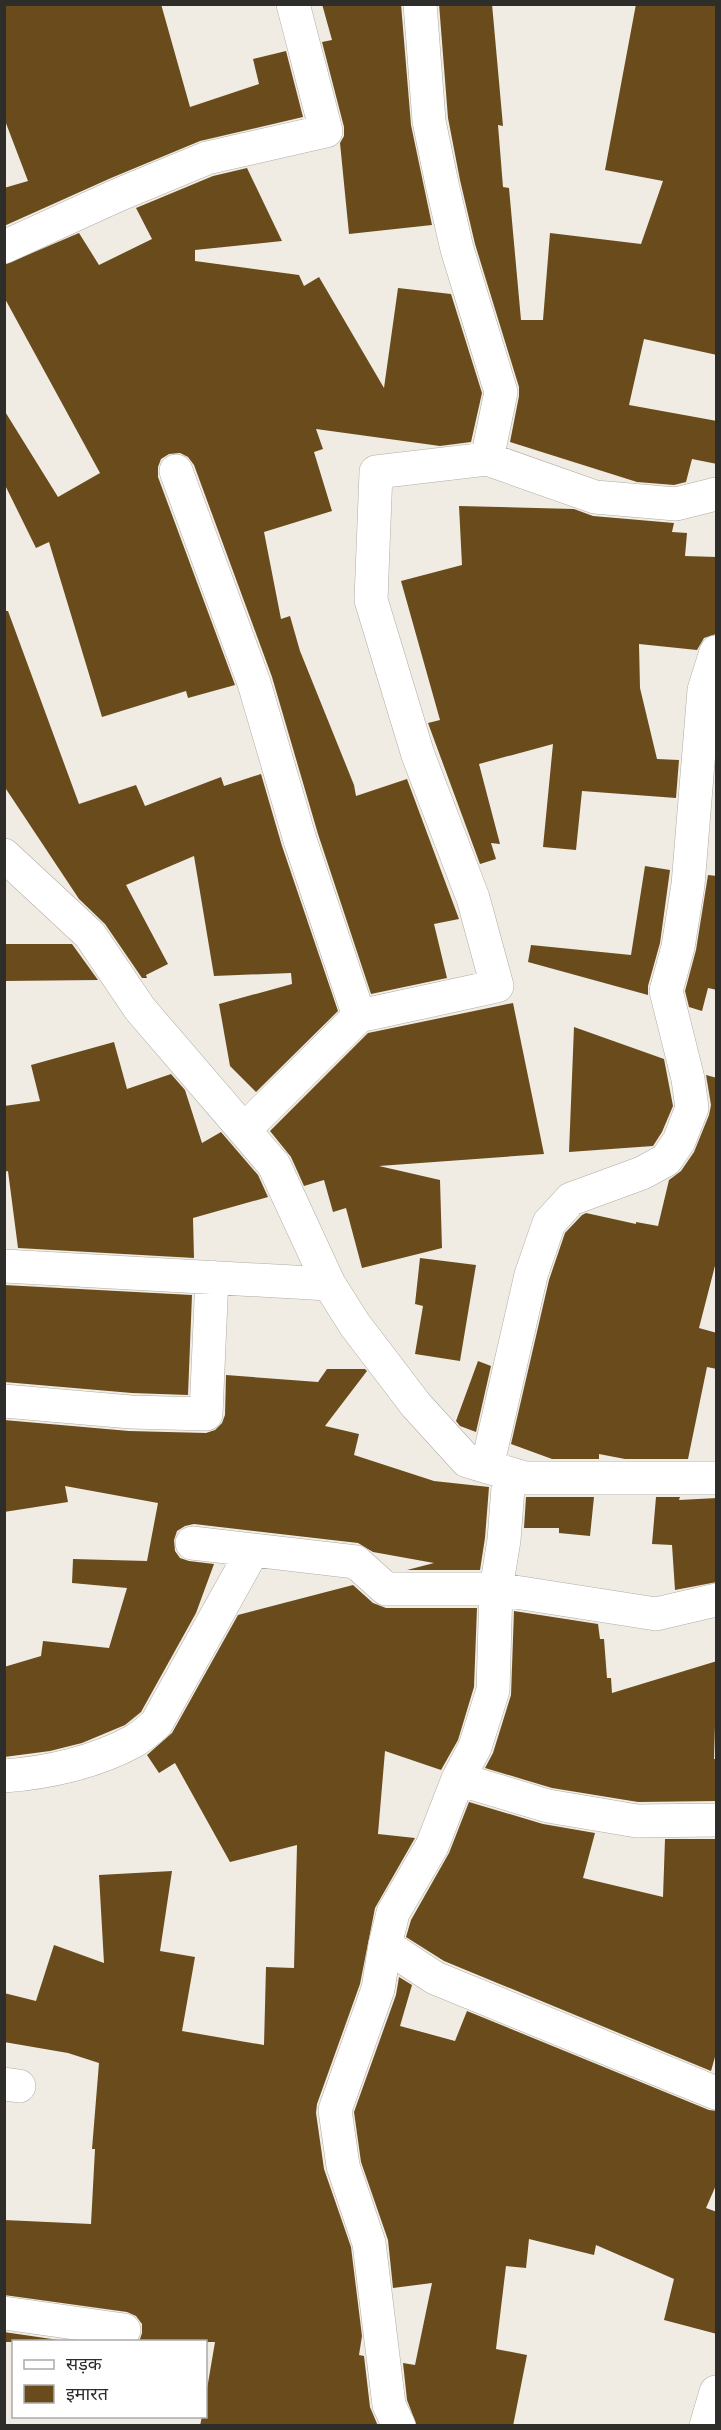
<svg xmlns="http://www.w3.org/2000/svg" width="721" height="2430" font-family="'Fira Sans','Noto Sans Devanagari',sans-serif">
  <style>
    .building { fill: #6a4c1c }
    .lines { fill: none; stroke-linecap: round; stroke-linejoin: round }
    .minor-casing { stroke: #b0aca4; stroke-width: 34 }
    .minor { stroke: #fff; stroke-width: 33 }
  </style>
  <rect width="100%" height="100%" fill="#f0ece4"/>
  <path class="building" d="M4 4H161L190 107 259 84 253 59 286 51 303 117 200 141 111 178 4 226V188L28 181 4 118Z
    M322 4H401L411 125 432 225 349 234 340 143 344 136V127L322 42 332 40Z
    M439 4H492L503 126 498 125 503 187 509 188 521 320H543L550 233 641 244 663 181 605 170 636 4H717V355L644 339 629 405 717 421V464L692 459 686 482 674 485 637 482 510 442 519 396V387L475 244 460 180 448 118Z
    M247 168 282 241 195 250V261L299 275 304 286 319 277 384 388 398 288 451 294 482 393 471 442 440 446 316 429 323 449 314 452 332 511 264 532 281 619 290 616 300 651 354 785 356 796 407 779 459 919 434 924 447 978 371 994 318 834 272 677 194 465 188 457 180 453 169 454 161 459 158 467V477L235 685 188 698 186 691 102 717 49 542 36 548 4 483V410L58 497 100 473 4 297V265L79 233 99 265 152 239 136 208 213 176Z
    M459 506 574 509 593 516 674 523 672 532 687 533 685 556 717 557 716 634 704 638 697 650 639 644 640 688 657 759 679 760 676 798 582 791 576 850 543 847 553 744 479 764 500 844 491 843 496 859 480 864 428 723 440 720 401 581 462 565Z
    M4 611H8L79 804 136 785 145 806 221 777 224 786 261 774 282 846 338 1011 256 1092 230 1066 219 1004 292 984 291 973 214 976 194 856 126 885 168 964 146 975 147 978H142L105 924 79 899 4 786Z
    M645 866 670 870 660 943 648 986V995L528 962 531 945 631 955Z
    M708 875 717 876V990L708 988 702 1011 689 1007 685 991 696 950Z
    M4 944H72L98 980 4 981Z
    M513 1003 544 1154 379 1166 440 1180 442 1248 362 1268 346 1208 333 1212 324 1180 304 1186 291 1157 270 1131 368 1033Z
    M574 1027 664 1059 673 1106 662 1132 653 1146 569 1152Z
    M114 1042 127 1089 171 1074 185 1090 202 1143 221 1132 258 1175 268 1197 193 1218 194 1258 18 1248 8 1171 4 1172V1106L40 1101 31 1065Z
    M706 1075 717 1078V1258L699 1328 717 1333V1369L707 1367 688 1459H625L599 1454V1459H552L511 1444 549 1280 565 1233 582 1215 586 1213 636 1224V1222L658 1226 669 1180 681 1171 694 1152 709 1115 711 1105Z
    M420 1258 476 1265 460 1361 415 1354 423 1306 415 1304Z
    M4 1285 192 1295 188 1395 132 1393 4 1382Z
    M478 1361 491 1366 476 1432 460 1426 456 1421Z
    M327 1369H365L367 1371 325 1426 359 1434 354 1455 434 1481 489 1487 485 1538 480 1570H407L434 1563 373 1552 358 1543 194 1524 185 1526 177 1531 174 1540 175 1551 180 1558 189 1561 214 1564 196 1613 141 1712 125 1725 82 1743 50 1751 4 1757V1667L41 1656 43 1641 109 1648 127 1588 72 1583 73 1559 147 1561 158 1503 65 1486 68 1502 4 1512V1420L129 1431 206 1433 215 1430 222 1423 225 1415 226 1375 318 1382Z
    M526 1497H594L590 1536 559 1533V1528H524Z
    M656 1497H680L679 1500 717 1498V1582L675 1590 672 1545 652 1544Z
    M353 1585 373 1603 386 1608H477L474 1687 458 1740 441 1770 385 1751 378 1834 415 1838 375 1908 360 1984 317 2104 316 2113 324 2169 351 2247 362 2336 359 2355 364 2356 370 2407 378 2426H200L202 2416H206V2395L215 2342H139L142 2333V2324L136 2316 127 2312 4 2295V2220L91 2224 95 2149H92L99 2063 68 2053 4 2042V1993L36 2001 54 1945 104 1963 99 1875 172 1871 160 1951 195 1957 182 2031 264 2045 266 1967 294 1968 297 1845 230 1862 175 1763 159 1773 147 1755 172 1733 238 1615Z
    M514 1611 598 1624 600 1639H604L607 1678H611L612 1693 717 1661 714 1759H717V1801L638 1802 552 1788 485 1768 493 1753 511 1695Z
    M469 1802 543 1824 595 1833 583 1878 663 1897 665 1839H717V2050L711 2071 444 1961 406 1937 411 1920 449 1853Z
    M399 1977 412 1985 400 2026 455 2041 467 2011 709 2110 717 2111V2183L706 2208 717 2212V2334L664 2320 674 2279 596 2245 594 2255 529 2239 526 2268 506 2266 496 2349 527 2355 513 2426H417L407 2400 403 2363 415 2365 432 2283 393 2288 388 2240 361 2162 354 2112 396 1995Z
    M4 2332 72 2342H4Z"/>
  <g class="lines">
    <g class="minor-casing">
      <path id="minor" d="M420 4 429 121 442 184 457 249 501 392 487 459
        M4 247 118 195 207 158 326 131 293 4
        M176 471 254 683 300 840 359 1016
        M4 855 90 935 140 1009 274 1165 329 1284 355 1325 416 1405 467 1461 525 1478H716
        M244 1130 359 1016 497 986 473 898 418 755 371 600 376 472 487 459 595 497 676 504 716 494
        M4 1266 329 1284
        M4 1401 131 1412 206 1414 212 1277
        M487 1467 531 1275 549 1223 571 1199 642 1173 666 1160 679 1141 692 1108 688 1079 666 991 678 947 688 885 704 690 716 652
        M192 1543 356 1562 386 1589H496L656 1614 716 1600
        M4 1776C47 1773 96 1762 134 1741 141 1737 149 1730 156 1724L253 1550
        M458 1779 548 1806 637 1821 716 1820
        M385 1945 435 1978 716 2093
        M4 2084 19 2086
        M4 2313 124 2330
        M399 2426 389 2405 369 2243 343 2166 335 2110 378 1989 385 1945 393 1913 432 1846 458 1779 475 1747 493 1690 496 1589 504 1540 509 1475
        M706 2426 716 2392"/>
    </g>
    <use href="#minor" class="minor"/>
  </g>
  <rect width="721" height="2430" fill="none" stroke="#2e2d2a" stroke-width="12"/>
  <rect x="12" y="2340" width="195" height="78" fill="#ffffff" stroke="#ababaa" stroke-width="1.5"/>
  <rect x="24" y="2360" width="30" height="9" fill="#ffffff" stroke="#ababaa" stroke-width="1.5"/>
  <text x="66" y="2370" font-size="18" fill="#2e2d2a">सड़क</text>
  <rect x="24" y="2385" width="30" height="18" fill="#6a4c1c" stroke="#ababaa" stroke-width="1.5"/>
  <text x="66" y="2400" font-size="18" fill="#2e2d2a">इमारत</text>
</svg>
